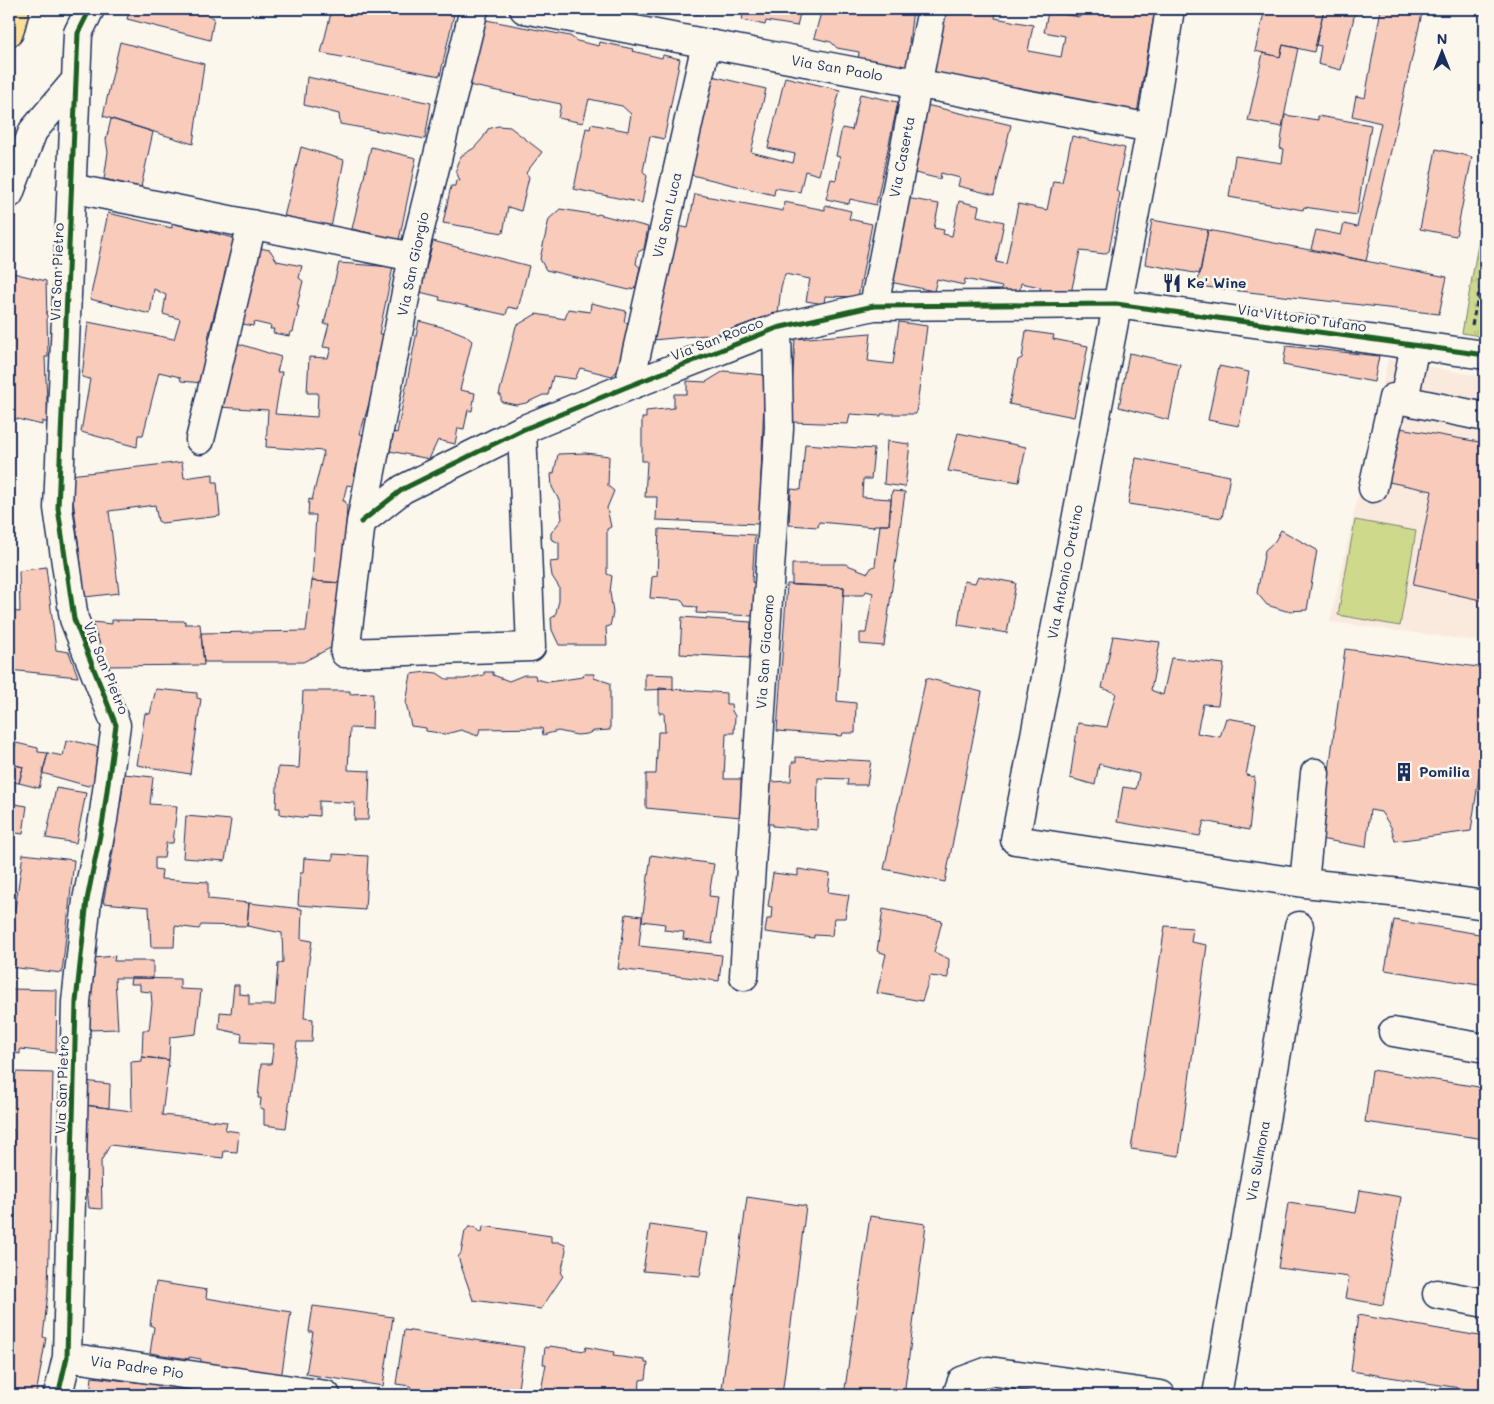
<svg xmlns="http://www.w3.org/2000/svg" width="1494" height="1404" font-family="Mali,sans-serif">
  <style>
    .built { fill: #faeadd }
    .green { fill: #ced98c; stroke: #748475 }
    .park { fill: url(#park-tufts); stroke: #748475 }
    .building { fill: #f8cbbb; stroke: #1b2f5e }
    .lines { fill: none; stroke-linecap: round; stroke-linejoin: round }
    .minor-casing { stroke: #1b2f5e; stroke-width: 31 }
    .major-casing { stroke: #1b2f5e; stroke-width: 31 }
    .path { stroke: #1b2f5e; stroke-width: 3; stroke-dasharray: 5 4; stroke-linecap: butt }
    .minor { stroke: #fbf7ec; stroke-width: 28 }
    .major { stroke: #fcde96; stroke-width: 28 }
    .cycleway-casing { stroke: #fbf7ec; stroke-width: 8 }
    .cycleway { stroke: #1b5e20; stroke-width: 5 }
    .labels { text-anchor: middle; stroke-width: 5; stroke-linejoin: round; paint-order: stroke }
    .street-label { font-size: 14px; fill: #1b2f5e; stroke: #fbf7ec }
    .poi-label { font-size: 14px; font-weight: bold; fill: #1b2f5e; stroke: #fbf7ec; text-anchor: start }
  </style>
  <defs>
    <pattern id="park-tufts" width="24" height="20" patternUnits="userSpaceOnUse" patternTransform="scale(1.25)"><rect width="24" height="20" fill="#ced98c"/><path d="M3 7l-1-3M5 7V3M7 7l1-3M15 17l-1-3M17 17v-4M19 17l1-3" fill="none" stroke="#b0bb7b"/></pattern>
  </defs>
  <rect width="100%" height="100%" fill="#fbf7ec"/>
  <filter id="ink" filterUnits="userSpaceOnUse"><feTurbulence type="fractalNoise" baseFrequency=".02" numOctaves="2"/><feDisplacementMap in="SourceGraphic" scale="10" xChannelSelector="R" yChannelSelector="G"/><feConvolveMatrix kernelMatrix="1 2 1 2 8 2 1 2 1" color-interpolation-filters="sRGB"/></filter>
  <g filter="url(#ink)">
    <path class="built" d="M1388 359 1485 377V642L1330 622Z"/>
    <path class="green" d="M1355 520 1416 531 1400 626 1338 615Z"/>
    <path class="park" d="M1485 206V337L1462 333Z"/>
    <path class="building" d="M130 9H197L214 18 210 40 127 19Z
      M332 9H428L454 14 440 76 321 53Z
      M586 9H633L631 14 628 13 627 18Z
      M670 9H703L699 14Z
      M744 9H801L797 26 766 21 765 25 742 20Z
      M822 9H913L909 43H912L905 73 858 62 859 52 837 48 831 42 814 38Z
      M944 9H968L981 11 982 9H996L995 18 1033 25 1028 51 1061 57 1065 36 1044 32 1048 12 1080 17 1082 9H1155L1137 113 932 76Z
      M1265 9H1324L1314 52 1283 45 1280 57 1255 51Z
      M1324 9H1356L1341 70 1318 64 1321 46 1316 45Z
      M1381 9H1423L1366 261 1311 249 1316 230 1341 235 1344 224 1357 227 1381 123 1352 116 1356 96 1365 98Z
      M1459 9H1485V16L1460 10Z
      M481 19 570 36 577 41 599 46 600 42 633 49 632 51 662 58 663 55 680 59 664 139 650 136 643 171 647 176 642 203 574 189 586 128 590 129 591 124 628 131 631 114 622 106 589 99 583 123 558 118 561 104 468 85Z
      M120 42 204 64 193 144 103 116Z
      M1283 45 1298 48 1282 127 1248 121 1263 53 1280 57Z
      M712 76 766 89 751 152 793 163 795 154 768 148 785 77 840 90 819 175 805 171 800 192 775 188 774 195 688 174Z
      M307 77 431 103 425 139 340 124 339 114 304 105Z
      M860 94 898 102 876 205 850 199 849 204 826 199 831 179 836 180 840 157 836 156 842 128 852 130Z
      M922 104 1011 125 994 195 958 186 960 178 941 173 940 179 911 172Z
      M1285 115 1318 120V116L1371 125 1357 215 1304 207 1303 210 1229 197 1235 156 1282 163 1284 149 1280 148Z
      M111 119 153 132 141 187 104 179 108 152 106 140Z
      M498 126 510 127 542 152 526 173 529 177 521 211 508 207 503 233 443 223 451 186H455L456 180 460 181 456 171 457 164 461 156 474 148 483 138 488 129Z
      M1072 136 1125 148 1116 191 1120 193 1109 251 1105 254 1080 251 1071 293 1042 302 1040 287 1021 283 1018 301 1000 297 1002 287 965 279 964 285 937 279 934 291 885 281 907 198 939 204 934 228 944 230 943 234 952 236 959 201 979 206 977 216 1004 222 996 262 1006 264 1018 204 1047 210 1053 181 1062 182Z
      M301 147 344 160 331 228 284 217Z
      M371 147 416 158 399 240 352 229Z
      M1436 149 1472 157 1456 236 1420 229Z
      M695 194 783 211 784 202 825 210V205L851 211 849 219 872 224 858 297 825 296 824 304 806 301 810 279 785 274 781 287 778 313 717 334 653 340 666 265 670 266 678 226 688 228Z
      M560 209 597 215 598 214 648 227 644 249 638 252 636 264 640 267 636 287 629 290 546 270 540 259 549 219Z
      M108 213 172 228V223L234 238 208 338 211 339 202 383 181 381 180 377 159 372 143 435H138L137 447 81 432 90 379 82 377 88 322 174 339 180 319 163 314 166 295 154 289 150 314 90 299Z
      M1152 220 1208 230 1200 274 1145 264Z
      M1208 230 1447 277 1439 314 1197 286Z
      M433 241 529 266 518 309 508 307 506 315 439 300 440 297 420 292Z
      M254 247 270 250 277 261 302 266 299 278 303 281 297 306H299L293 332H290L289 336 273 333 274 329H270L271 326 254 322 253 326 238 323Z
      M339 263 393 267 379 334H387L381 363H376V369H379L360 434 364 435 352 486 347 485 343 501H345L347 506 343 583 312 581 316 515H308L309 499 312 500 324 451 266 447 268 410 218 407 230 341 281 357 277 372H282L275 414 317 417 318 393H307L309 357 328 358 331 348 323 347 329 324H324Z
      M9 272 46 281 48 357H45L48 423 42 421V425L9 417V310L12 299H9Z
      M591 303 626 311 624 322 629 323 619 369 612 376 580 368 575 379 553 376 548 395H543L526 403 516 405 502 402 501 400V395H499L516 326 536 314 565 319 568 309 590 312Z
      M419 321 453 330 465 335 472 341 460 390 475 393 472 411 468 410 464 429 458 428 455 444 438 440 429 459 390 451 394 432 397 433Z
      M899 322 927 326 916 414H881V416L850 414 848 424 793 422V406H791L795 339 871 333 868 361 893 364Z
      M1026 331 1054 335 1053 339 1088 346 1074 417 1009 404 1018 360 1022 358Z
      M1286 346 1379 356 1374 382 1283 365Z
      M1129 353 1180 364 1169 420 1119 407Z
      M1219 366 1249 372 1239 426 1208 420Z
      M724 371 765 375 759 524 656 520 657 497H645L647 461H642V418H646V411L674 408V394H687V381L706 382Z
      M1394 427 1485 443V601L1413 585 1432 491 1384 481Z
      M958 433 1026 447 1019 482 948 471Z
      M887 441 910 444 905 487 884 484Z
      M805 444 874 449 871 479H863L862 497 891 499 889 525H874V527L819 522 818 527 789 525 791 489 801 490Z
      M586 453 609 456 608 486 614 491 607 508 611 527 607 529V574L612 576 610 592 613 613 610 626 606 627 607 645H559L552 630 551 618 555 616 559 601V587L552 576 550 562 559 561V543L551 539V533L562 519 560 502 552 487 551 474 554 473 558 454Z
      M1136 458 1230 476 1222 518 1128 504Z
      M182 462 184 478 213 474V482H217L220 516 162 523 158 521 155 505 109 511 119 593 85 597 70 475Z
      M892 491 905 492 884 646 860 644V633H866L873 593 866 591 864 595H844V587L792 585V564H845L868 573 871 568 875 566 880 525H889Z
      M659 529 755 535 752 582 755 583 753 616 696 613 697 607 685 606 682 600 650 598 652 577 657 576Z
      M1281 530 1317 550 1307 610 1286 611 1267 605 1257 593 1265 550 1275 541Z
      M46 567 56 650 69 652 78 677 9 670V611L20 612 19 571Z
      M978 576 1016 583 1007 633 958 625 964 581 975 583Z
      M312 581 343 583 336 645 303 662H204L201 633 306 631Z
      M787 584 844 587 837 701 856 703 855 733H843L842 736 777 731Z
      M682 617 751 622 750 658 680 654Z
      M112 620 185 621V624H200L204 665 106 666 92 622 112 624Z
      M1113 636 1160 642 1151 690 1163 695 1171 658 1224 664 1218 705 1203 704 1197 733 1220 737 1226 718 1256 723 1246 775 1255 777 1249 830 1204 821 1200 836 1117 822 1123 787 1136 789 1139 774 1099 764 1095 785 1070 778 1078 723 1107 727 1116 693 1102 688Z
      M1345 649 1485 668V734L1471 831 1395 841 1391 827 1381 812 1370 810 1366 847 1320 839Z
      M427 672 437 673 446 679H464L484 675V672H493V675L509 681 524 675H535L536 679 548 682 583 677 584 674H594V678L610 683V730L594 731 587 734 577 735 558 731 543 735 542 728 480 729 478 736 461 730 442 735 440 733 426 731V728L411 726 406 703 411 674Z
      M645 674 673 675V689L645 690Z
      M926 678 982 692 945 882 884 869Z
      M659 688 726 693V704H731L732 711 735 716 734 733H726L724 779H741V817L646 808V774H656L658 732H665L664 713H659Z
      M156 689 197 693V698L201 699 190 774 137 765 145 713 150 714Z
      M303 691H350V694L373 693 372 729 350 728 348 770 370 771 368 820H354L355 803 319 801V816L308 815 307 818 280 814V808H276L278 767 299 768Z
      M70 740 98 747 97 751 100 752 94 782 88 786 42 773 48 753 63 756 66 741H70Z
      M16 743 38 748V752L48 753 39 788 19 783 23 767 10 764Z
      M796 757 871 761 867 785H847L848 779 818 778 817 830 773 826V824H768L771 782 791 781 792 762H796Z
      M9 763 23 767 19 783 9 782Z
      M124 774 153 777 150 804 177 806 173 843H166L164 858H155V869L162 870 161 879 208 882V899L249 903 247 926 201 925 199 929 175 926 174 947H151L149 907 103 903 113 851 118 802H121Z
      M56 788 86 793 76 843 46 838Z
      M9 803 27 806 23 834 9 832Z
      M186 816 231 820 225 861 183 858Z
      M23 854 74 860 62 973 9 967V931H10L13 912 15 909Z
      M333 854 368 856 365 910 298 905 300 873H303L304 858 333 860Z
      M651 855 714 864 709 896 718 897 712 943 683 939 684 932 664 930 665 924 642 921Z
      M798 869 830 874 828 892 849 895 845 918H834L832 936 814 935V938L765 932 767 919H771L772 907 768 906 773 873 798 876Z
      M249 903 302 909 301 939 312 941 308 967 304 1018 313 1019 312 1042H297L286 1128 264 1125V1109L260 1108 261 1098H258L261 1064H271L274 1044 241 1042 242 1034 219 1029 220 1012 231 1013 234 985H239V994L249 995V1005H275L278 964 283 962 282 933 247 926Z
      M883 909 942 921 934 952 949 959 948 978 930 976 922 1001 877 993 886 954 877 951Z
      M626 914 642 916 639 946 722 955 719 981 618 969Z
      M1394 920 1485 935V986L1385 970Z
      M1165 926 1193 928 1191 942 1207 945 1179 1156 1131 1149Z
      M115 956 114 961H153V978H115L118 1029 88 1030 93 958Z
      M131 978 180 979V989L201 990 196 1034 170 1037 169 1060 142 1057 143 1030H149L152 1004 151 992 140 991V984H130Z
      M9 989 57 990 56 1053 20 1049V1054L9 1052Z
      M142 1057 169 1060 162 1115 227 1122 225 1130 239 1132 237 1152 224 1151 223 1158 110 1145 101 1161 102 1209 89 1208 83 1151 84 1105 132 1111 131 1062 142 1061Z
      M1372 1070 1485 1088V1139L1365 1122Z
      M15 1072 53 1073 48 1293 43 1337 46 1338 36 1395H9V1267L11 1210H9V1144H14V1130L9 1129V1092H14Z
      M84 1081 110 1084 109 1108 84 1105Z
      M1360 1190 1401 1197 1383 1305 1345 1298 1349 1277 1278 1268 1288 1203 1356 1213Z
      M747 1197 806 1206 782 1395H754L722 1389Z
      M870 1216 926 1224 904 1395H844Z
      M650 1225 707 1233 700 1276 643 1271Z
      M483 1226 551 1236V1242H558L565 1245 566 1250 561 1274 563 1276 541 1309 473 1300 458 1257 461 1253 465 1231 469 1227H475L478 1231 482 1232Z
      M156 1282 207 1290 206 1298 291 1312 281 1379 201 1366V1359L189 1357V1359L150 1353 154 1327 150 1325Z
      M313 1306 393 1317 383 1386 306 1374 313 1332H309Z
      M1358 1315 1485 1337V1392L1351 1371Z
      M404 1330 524 1347 517 1395H456L411 1389 410 1386 396 1384Z
      M549 1346 585 1351 586 1347 614 1352 613 1356 645 1360V1363H648L646 1379 640 1380 639 1395H542L541 1391 546 1364H543L545 1347 549 1348Z
      M92 1377 196 1389 195 1395H90Z"/>
    <g class="lines">
      <g class="minor-casing">
        <path id="minor" d="M474 9 413 257 402 313 361 522 345 653 531 647 522 430
          M524 9C733 49 942 87 1151 128
          M1170 9 1151 128 1015 840 1304 883 1401 893 1485 905
          M71 188 413 257
          M9 194 33 131 76 80
          M874 306 932 9
          M629 386 706 44
          M1404 400 1415 345
          M200 440 252 224
          M1373 488 1393 398 1485 417
          M361 522 403 489 522 430 629 386 777 328 874 306 1116 304 1485 355
          M1304 883 1315 773
          M744 976 779 428 777 328
          M1393 1032 1485 1048
          M1437 1294 1485 1303
          M67 1357 326 1395
          M58 1395 67 1357 76 1002 87 900 103 820 116 725 74 619 58 508 78 33 90 9
          M957 1395 962 1381 989 1371 1161 1395
          M1217 1395 1299 926"/>
      </g>
      <g class="major-casing">
        <path id="major" d="M9 32 15 9"/>
      </g>
      <path class="path" d="M1472 325 1485 264"/>
      <use href="#minor" class="minor"/>
      <use href="#major" class="major"/>
      <g class="cycleway-casing">
        <path id="cycleway" d="M361 522 403 489 522 430 629 386 777 328 874 306 1116 304 1485 355
          M58 1395 67 1357 76 1002 87 900 103 820 116 725 74 619 58 508 78 33 90 9"/>
      </g>
      <use href="#cycleway" class="cycleway"/>
    </g>
  </g>
  <defs>
    <g id="restaurant-bare" transform="scale(1.5)"><path d="M-5-6h1v4h1v-4h1v4h1v-4h1v5L-1.5 .5V6h-2V.5L-5-1ZM5-6V6H3V1.5H1.5Q1.5-4 5-6Z" fill="#1b2f5e" stroke="#fbf7ec" stroke-width="2.5" paint-order="stroke"/></g>
    <g id="building-bare" transform="scale(1.5)"><path d="M-4-6H4V6H1V3H-1V6H-4ZM-2.5-4.3h1.7v1.8h-1.7ZM.8-4.3h1.7v1.8H.8ZM-2.5-1h1.7V.8h-1.7ZM.8-1h1.7V.8H.8Z" fill="#1b2f5e" stroke="#fbf7ec" stroke-width="2.5" paint-order="stroke"/></g>
  </defs>
  <g fill-rule="evenodd">
    <use href="#restaurant-bare" x="1172" y="283"/>
    <use href="#building-bare" x="1404" y="772"/>
  </g>
  <g class="labels">
    <g class="street-label">
      <text transform="translate(837 68) rotate(10)" y="5">Via San Paolo</text>
      <text transform="translate(902 157) rotate(-79)" y="5">Via Caserta</text>
      <text transform="translate(667 215) rotate(-77)" y="5">Via San Luca</text>
      <text transform="translate(413 264) rotate(-78)" y="5">Via San Giorgio</text>
      <text transform="translate(57 272) rotate(-88)" y="5">Via San Pietro</text>
      <text transform="translate(1302 318) rotate(8)" y="5">Via Vittorio Tufano</text>
      <text transform="translate(717 339) rotate(-21)" y="5">Via San Rocco</text>
      <text transform="translate(1065 572) rotate(-79)" y="5">Via Antonio Oratino</text>
      <text transform="translate(765 652) rotate(-86)" y="5">Via San Giacomo</text>
      <text transform="translate(106 668) rotate(68)" y="5">Via San Pietro</text>
      <text transform="translate(62 1085) rotate(-88)" y="5">Via San Pietro</text>
      <text transform="translate(1258 1161) rotate(-80)" y="5">Via Sulmona</text>
      <text transform="translate(137 1367) rotate(8)" y="5">Via Padre Pio</text>
    </g>
    <g class="poi-label">
      <text x="1187" y="288">Ke' Wine</text>
      <text x="1419" y="777">Pomilia</text>
    </g>
  </g>
  <rect width="1494" height="1404" fill="none" stroke="#fbf7ec" stroke-width="30"/>
  <rect x="15" y="15" width="1464" height="1374" fill="none" stroke="#1b2f5e" stroke-width="2" filter="url(#ink)"/>
  <g transform="translate(1442 52)" stroke="#fbf7ec" stroke-width="4" paint-order="stroke">
  <path d="M0-4L9 19L0 12L-9 19Z" fill="#1b2f5e"/>
  <text y="-8" font-size="14" font-weight="bold" text-anchor="middle" fill="#1b2f5e">N</text>
  </g>
</svg>
